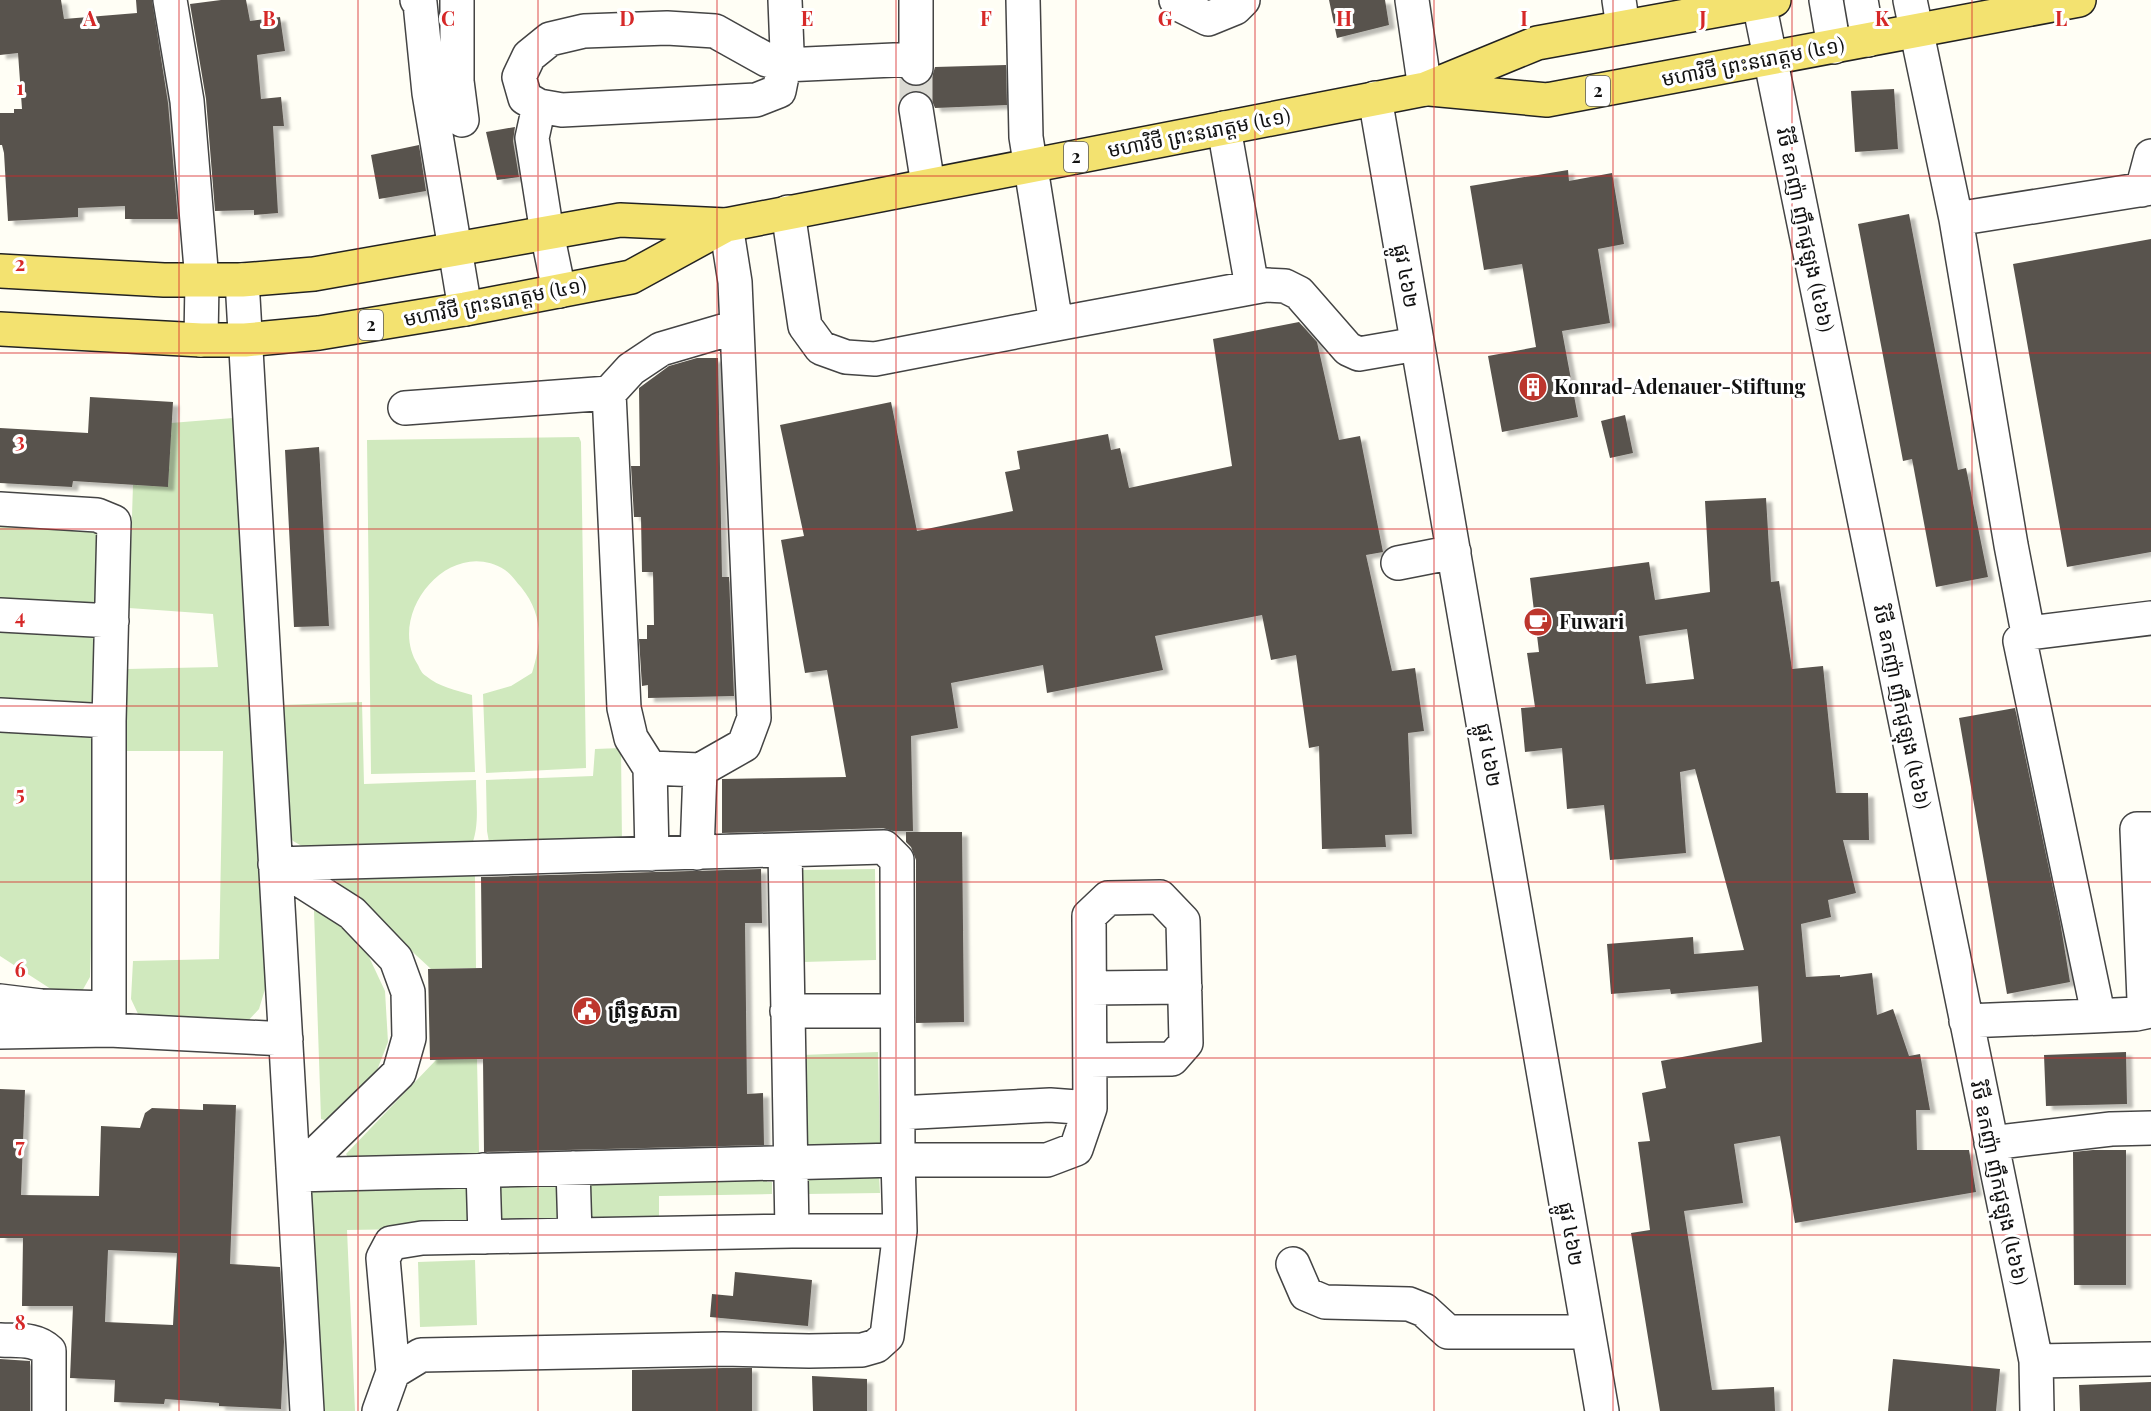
<svg xmlns="http://www.w3.org/2000/svg" width="2151" height="1411" font-family="'Playfair Display','Noto Sans Khmer',serif">
  <style>
    .green { fill: #d0e9be }
    .building { fill: #59534d; fill-rule: evenodd; filter: url(#shadow) }
    .lines { fill: none; stroke-linecap: round; stroke-linejoin: round }
    .minor-tunnel { stroke: #dbdad3; stroke-width: 33; stroke-dasharray: 33 16; stroke-linecap: butt }
    .minor-casing { stroke: #444; stroke-width: 36 }
    .major-casing { stroke: #222; stroke-width: 36 }
    .minor { stroke: #fff; stroke-width: 33 }
    .major { stroke: #f3e270; stroke-width: 33 }
    .grid { fill: none; stroke: #d62828; stroke-width: 1.5; stroke-opacity: 0.55 }
    .labels { text-anchor: middle; stroke-width: 6; stroke-linejoin: round; paint-order: stroke }
    .shield { fill: #fff; stroke: #585858; stroke-width: 1.5 }
    .shield-label { font-size: 18px; font-weight: bold; fill: #111 }
    .street-label { font-size: 20px; fill: #111; stroke: #fff }
    .poi-label { font-size: 20px; font-weight: bold; fill: #111; stroke: #fff; text-anchor: start }
    .grid-label { font-size: 20px; text-anchor: middle; font-weight: bold; fill: #d62828; stroke: #fff; stroke-width: 6; stroke-linejoin: round; paint-order: stroke }
  </style>
  <defs>
    <filter id="shadow"><feDropShadow dx="6" dy="4" stdDeviation="1.5" flood-color="#0004"/></filter>
  </defs>
  <rect width="100%" height="100%" fill="#fffef5"/>
  <path class="green" d="M233 418 266 986 259 1009 246 1023 139 1016 131 999 133 961 219 959 223 751H123L127 669 218 667 213 614 129 608 133 485 168 486 171 423Z
    M579 437 581 442 586 768 486 773 483 694 511 686 532 673C542 641 543 614 521 587 516 582 511 574 505 570 450 535 385 614 418 665 420 669 422 674 426 676 439 687 456 690 472 695L475 772 371 774 367 440Z
    M0 519 100 528 101 605 0 602Z
    M0 623 98 629 101 706 0 699Z
    M362 702 364 784 476 780C476 803 480 826 471 847L309 850 293 841 283 826 281 705Z
    M0 721 94 727 93 877 90 977 81 993H57L0 956Z
    M621 748 622 844 489 842 487 831 486 780 593 776 595 749Z
    M875 869 876 960 803 962 801 870Z
    M467 870 475 876 476 968 431 969 333 878Z
    M321 906 362 942 385 991 388 1042 369 1091 334 1123 321 1119 314 911Z
    M878 1052 880 1145 805 1148 802 1055Z
    M477 1059 479 1152 474 1159 350 1160 346 1154 436 1060Z
    M879 1176 880 1193 806 1194 805 1177Z
    M767 1178V1182H772V1194L659 1196V1220L584 1227 583 1180Z
    M566 1181 567 1223 500 1229 498 1183Z
    M474 1182 476 1228 347 1230 355 1411H316L310 1193 321 1185Z
    M475 1260 477 1325 420 1327 418 1262Z"/>
  <path class="building" d="M0 0H61L64 19 137 13 136 0H152L168 103 178 219H125V206L78 208V217L8 221 4 153 2 145H0V113H14V109H22L18 53 0 55Z
    M221 0H246L250 21 280 17 285 51 257 55 261 99 281 97 284 126H273L278 213 254 215V210L215 211 206 99 190 4Z
    M1329 0H1385L1389 25 1337 38Z
    M1006 65 1007 105 935 108 931 98 923 92 914 90 907 93V84L917 87 926 84 932 77 935 67Z
    M1894 89 1898 149 1855 152 1851 91Z
    M515 127 513 141 519 177 497 180 486 132Z
    M419 145 426 191 379 199 371 155Z
    M1568 170 1569 181 1612 173 1624 244 1598 249 1610 323 1562 331 1578 417 1502 432 1488 356 1536 347 1522 264 1484 270 1470 186Z
    M1909 214 1958 470 1966 468 1988 577 1936 587 1912 459 1903 461 1858 224Z
    M2151 239V552L2067 567 2013 264Z
    M1299 322 1317 342 1339 440 1360 436 1383 552 1366 555 1392 671 1415 668 1424 731 1408 733 1412 834 1385 835 1386 847 1322 849 1319 746 1309 748 1296 655 1271 660 1262 615 1155 636 1163 670 1047 693 1043 665 951 683 958 728 911 736 913 831H893L883 828 722 833V779L846 777 827 670 805 673 781 540 804 536 780 425 891 402 917 531 1013 511 1005 472 1020 469 1017 451 1108 434 1111 450 1120 448 1129 488 1232 466 1213 339Z
    M697 358H718L722 577H729L734 696 648 698V685L642 686 639 639H647V625H654L653 572H642L641 517H634L631 466H640L639 388 669 366Z
    M90 397 173 402 168 487 73 481 72 487 0 483V428L88 433Z
    M1625 415 1633 453 1610 458 1601 421Z
    M319 447 329 626 294 627 285 450Z
    M1766 498 1771 582 1779 581 1792 669 1823 666 1836 793H1868L1869 840H1843L1856 893 1828 900 1831 917 1801 924 1806 977 1840 975V977L1872 973 1877 1015 1893 1009 1909 1056 1920 1054 1930 1110H1916L1917 1150H1969L1976 1192 1795 1223 1780 1136 1734 1144 1743 1203 1684 1211 1712 1390 1774 1387 1775 1411H1660L1631 1233 1650 1230 1638 1142 1650 1141 1642 1093 1666 1088 1661 1061 1762 1042 1758 986 1671 994 1670 989 1611 994 1607 944 1693 937 1694 954 1744 950 1695 769 1680 772 1686 853 1610 860 1604 805 1567 809 1562 748 1525 752 1521 708 1535 707 1527 653 1539 652 1530 578 1649 562 1655 600 1710 592 1705 501ZM1687 629 1694 679 1646 684 1639 636Z
    M2015 708 2060 921 2070 982 2007 994 1959 718Z
    M906 832H962L964 1022 916 1023V860L911 847 906 842Z
    M761 869 762 923H745L747 1094 763 1093 764 1145 484 1152 483 1059 430 1060 428 969 482 968 481 877Z
    M2126 1052 2127 1104 2046 1106 2044 1055Z
    M0 1089 25 1090 21 1195 99 1196 101 1126 140 1128 145 1113 152 1108 203 1110V1104L236 1105 230 1264 280 1267 284 1342 281 1409 219 1406V1403L165 1399 164 1404 114 1402 115 1380 70 1378 73 1306H22L23 1238H0ZM108 1250 177 1253 173 1325 105 1322Z
    M2093 1150H2126V1285H2074L2073 1152Z
    M735 1272 812 1280 808 1326 710 1317 712 1294 733 1296Z
    M0 1359 30 1361V1411H0Z
    M1893 1359 2000 1369 1996 1411H1888Z
    M723 1368H752V1411H632V1370Z
    M812 1376 867 1379V1411H813Z
    M2151 1382V1411H2080L2079 1385Z"/>
  <g class="lines">
    <path class="minor-tunnel" d="M916 68V109"/>
    <g class="minor-casing">
      <path id="minor" d="M170 0 187 101 202 281 201 340
        M417 0 420 3 429 93 465 309
        M457 0V81L462 120
        M785 0 787 51 779 91 756 100 562 110 539 106 525 98 519 77 529 56 550 39 584 31 667 28 715 31 767 60 784 65 916 59
        M1023 0 1026 137 1056 324
        M1176 0 1182 6 1208 19 1235 8 1243 0
        M1412 0 1425 89
        M1619 0 1623 27
        M1826 0 1834 47
        M1861 0 1868 40
        M1910 0 1956 219 2011 545 2028 633
        M1759 3 2036 1361 2037 1411
        M916 68V0
        M1375 98 1602 1411
        M539 106 532 138 547 233 559 291
        M916 109 928 185
        M1224 128 1252 287
        M2142 190 2151 156
        M788 212 805 326 821 348 846 357 875 359 1056 324 1266 285 1285 286 1299 293 1348 349 1359 354 1417 344
        M1956 219 2151 188
        M242 280 307 1411
        M609 393 624 708 631 738 650 768 652 854
        M405 408 609 393 631 369 661 349 736 327
        M0 509 97 515 114 522 109 721V1030
        M1398 563 1454 552
        M0 615 112 621
        M0 715 109 721
        M650 768 700 770 744 745 754 718 735 282 726 225
        M2151 829H2137L2144 1000 2151 1011
        M785 850 792 1231
        M697 853 700 770
        M275 864 884 847 897 860 898 1160 294 1175
        M275 864 352 913 396 959 408 992 409 1038 399 1073 294 1175
        M1090 988 1185 987
        M0 1001 41 1006 109 1008
        M787 1011H897
        M2093 1016 2136 1014 2150 1011
        M1966 1021 2093 1016 2096 1004 2020 641 2028 633 2151 618
        M0 1032 109 1030 286 1039
        M898 1113 1050 1105 1090 1108
        M1991 1143 2111 1129 2151 1128
        M573 1168 575 1235
        M483 1170 485 1237
        M1293 1264 1306 1294 1325 1302 1409 1304 1424 1310 1448 1332H1588
        M0 1340C18 1341 36 1338 49 1351V1411
        M2036 1361 2151 1359
        M393 1372 421 1355 723 1349 809 1351 862 1350 876 1346 887 1336 900 1231 898 1160H1047L1076 1149 1090 1108 1089 916 1108 898 1160 897 1183 921 1186 1043 1172 1059 1090 1060
        M379 1411 393 1372 383 1258 391 1243 422 1238 792 1231H900"/>
    </g>
    <g class="major-casing">
      <path id="major" d="M1430 89 1547 100 2079 0
        M0 271 164 280H242L314 274 620 220 726 225 1425 89 1537 43 1774 0
        M0 329 201 340H245L319 333 465 309 631 277 726 225"/>
    </g>
    <use href="#minor" class="minor"/>
    <use href="#major" class="major"/>
  </g>
  <path class="grid" d="M179 0V1411M358 0V1411M538 0V1411M717 0V1411M896 0V1411M1076 0V1411M1255 0V1411M1434 0V1411M1613 0V1411M1792 0V1411M1972 0V1411M0 176H2151M0 353H2151M0 529H2151M0 706H2151M0 882H2151M0 1058H2151M0 1235H2151"/>
  <defs>
    <g id="building-disc" transform="scale(1.5)"><circle r="9.5" fill="#bd362d" stroke="#fff"/><path d="M-4-6H4V6H1V3H-1V6H-4ZM-2.5-4.3h1.7v1.8h-1.7ZM.8-4.3h1.7v1.8H.8ZM-2.5-1h1.7V.8h-1.7ZM.8-1h1.7V.8H.8Z" fill="#fff"/></g>
    <g id="cafe-disc" transform="scale(1.5)"><circle r="9.5" fill="#bd362d" stroke="#fff"/><path d="M-5.5-4.5H6V0H3Q3 3.5 0 3.5H-2.5Q-5.5 3.5-5.5 0ZM3-3.2v2h1.7v-2ZM-6 4.5H4V6H-6Z" fill="#fff"/></g>
    <g id="civic-disc" transform="scale(1.5)"><circle r="9.5" fill="#bd362d" stroke="#fff"/><path d="M-.6-6.5H3V-4.5H.6V-3L4-1V1h2V6H-6V1h2V-1L-.6-3ZM-1.2 2.5V6h2.4V2.5Z" fill="#fff"/></g>
  </defs>
  <g fill-rule="evenodd">
    <use href="#building-disc" x="1533" y="387"/>
    <use href="#cafe-disc" x="1538" y="622"/>
    <use href="#civic-disc" x="587" y="1011"/>
  </g>
  <g class="labels">
    <g class="shield">
      <rect x="1586" y="76" width="24" height="30" rx="4.5"/>
      <rect x="1064" y="142" width="24" height="30" rx="4.5"/>
      <rect x="359" y="310" width="24" height="30" rx="4.5"/>
    </g>
    <g class="shield-label">
      <text x="1598" y="97">2</text>
      <text x="1076" y="163">2</text>
      <text x="371" y="331">2</text>
    </g>
    <g class="street-label">
      <text transform="translate(1753 62) rotate(-11)" y="7">មហាវិថី ព្រះនរោត្តម (៤១)</text>
      <text transform="translate(1199 133) rotate(-11)" y="7">មហាវិថី ព្រះនរោត្តម (៤១)</text>
      <text transform="translate(1805 230) rotate(78)" y="7">វិថី ឧកញ៉ា ញឹកជូឡុង (៤៦៦)</text>
      <text transform="translate(1406 276) rotate(80)" y="7">ផ្លូវ ៤៦២</text>
      <text transform="translate(495 302) rotate(-11)" y="7">មហាវិថី ព្រះនរោត្តម (៤១)</text>
      <text transform="translate(1902 707) rotate(78)" y="7">វិថី ឧកញ៉ា ញឹកជូឡុង (៤៦៦)</text>
      <text transform="translate(1489 755) rotate(80)" y="7">ផ្លូវ ៤៦២</text>
      <text transform="translate(1999 1183) rotate(78)" y="7">វិថី ឧកញ៉ា ញឹកជូឡុង (៤៦៦)</text>
      <text transform="translate(1571 1234) rotate(80)" y="7">ផ្លូវ ៤៦២</text>
    </g>
    <g class="poi-label">
      <text x="1554" y="394">Konrad-Adenauer-Stiftung</text>
      <text x="1559" y="629">Fuwari</text>
      <text x="608" y="1018">ព្រឹទ្ធសភា</text>
    </g>
  </g>
  <g class="grid-label">
    <text x="90" y="26">A</text>
    <text x="269" y="26">B</text>
    <text x="448" y="26">C</text>
    <text x="627" y="26">D</text>
    <text x="807" y="26">E</text>
    <text x="986" y="26">F</text>
    <text x="1165" y="26">G</text>
    <text x="1344" y="26">H</text>
    <text x="1524" y="26">I</text>
    <text x="1703" y="26">J</text>
    <text x="1882" y="26">K</text>
    <text x="2061" y="26">L</text>
    <text x="20" y="95">1</text>
    <text x="20" y="271">2</text>
    <text x="20" y="448">3</text>
    <text x="20" y="624">4</text>
    <text x="20" y="801">5</text>
    <text x="20" y="977">6</text>
    <text x="20" y="1153">7</text>
    <text x="20" y="1330">8</text>
  </g>
</svg>
